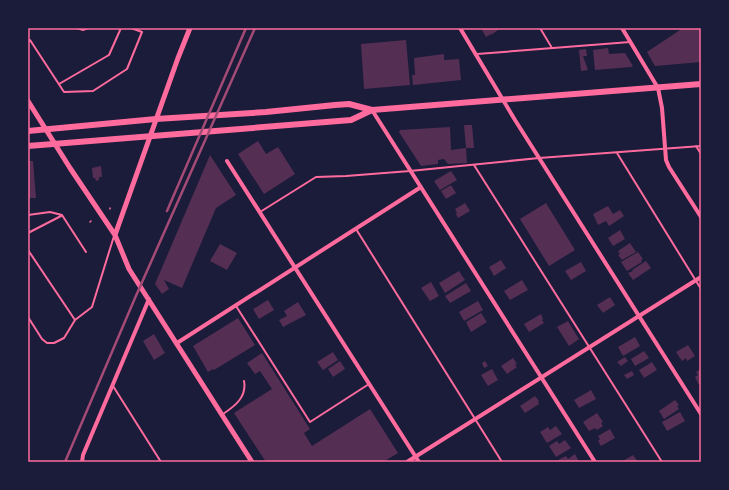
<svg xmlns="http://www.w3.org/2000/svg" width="729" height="490" font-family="Quicksand,sans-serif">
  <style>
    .building { fill: #542f53 }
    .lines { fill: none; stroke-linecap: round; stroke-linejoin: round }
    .path { stroke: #ff6b9d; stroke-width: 1.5 }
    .service { stroke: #ff6b9d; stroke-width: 2 }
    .minor { stroke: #ff6b9d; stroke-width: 4 }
    .tertiary { stroke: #ff6b9d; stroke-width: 5 }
    .primary { stroke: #ff6b9d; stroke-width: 6 }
    .rail { stroke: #a44b75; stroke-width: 2.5 }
    .neatline { fill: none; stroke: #ff6b9d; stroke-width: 1.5 }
  </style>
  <rect width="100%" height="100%" fill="#1b1b3a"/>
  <path class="building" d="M484 28H501L491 35V34L486 37 482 30Z
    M683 28H701V62L655 66 647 52Z
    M406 40 410 85 364 89 361 44Z
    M608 48 609 54 625 53 633 66 631 67 595 70 593 50Z
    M586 49 587 56H583L588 70 581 71 579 50Z
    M444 54V60L459 59 461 80 413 85 412 75H415L414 58Z
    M464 125H472L474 148H466Z
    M450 127 451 150 466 148 467 163 448 164 444 159 438 160V164L421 166 399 132 400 130Z
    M258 141 266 154 278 147 295 174 264 194 238 154Z
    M210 155 236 195 216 208 182 288 164 280 169 289 162 294 155 284Z
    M28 161H33L36 198H28Z
    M101 166 102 177H99V180L96 181 95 178H93L92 168Z
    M451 171 457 180 440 190 434 181Z
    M451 185 456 193 446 199 441 191Z
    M465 203 470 211 458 218 456 214 457 213 455 209Z
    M546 203 575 250 549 266 520 219Z
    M608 206 613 214 620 210 624 216 609 226 606 221 598 225 593 214Z
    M620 230 625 239 613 246 608 238Z
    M630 243 636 252 622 260 618 255 620 254 618 251Z
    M220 244 237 253 227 270 210 261Z
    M638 252 643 259 641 260 642 262 627 271 621 262Z
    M501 260 506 268 494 276 489 267Z
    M646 261 651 268 633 280 628 273 633 271 632 270Z
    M581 262 586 271 571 280 565 271Z
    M459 271 465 280 445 293 439 283Z
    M522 280 528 290 510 300 504 291Z
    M431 282 439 296 430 301 421 288Z
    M466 283 471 291 450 303 445 296Z
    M610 297 615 305 603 313 597 305Z
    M268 300 274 310 259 319 253 309Z
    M478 301 483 310 464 321 459 312Z
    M298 302 306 315 283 327 279 320 287 316 284 311Z
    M481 313 487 322 471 332 466 322Z
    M541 314 543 319 542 320 544 323 529 332 524 324Z
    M238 318 255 345 214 370 213 369 208 372 193 346Z
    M568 321 579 339 569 346 557 327Z
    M154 334 165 353 154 360 143 341Z
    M635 337 640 346 623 356 618 347Z
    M688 345 695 356 687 361 686 358 682 361 676 352Z
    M644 351 649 358 635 366 631 359Z
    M333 352 338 360 323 370 317 362Z
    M262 353 310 429 304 433 312 446 370 409 398 453 383 462H266L234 413 272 389 260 371 255 374 247 363Z
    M625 357 628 361 621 366 617 362Z
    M513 358 517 364 515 365 517 367 507 374 501 366Z
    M340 361 345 369 333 377 328 369Z
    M485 361 488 366 484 368 482 363Z
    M652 362 657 370 644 378 639 370Z
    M492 369 498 380 488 386 481 375Z
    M701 369V383L699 385 695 377 698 375 696 372Z
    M632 371 634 375 627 379 624 375Z
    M591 390 596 399 579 408 574 400Z
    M535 396 539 401 538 402 539 404 525 413 520 406Z
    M675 400 679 405 677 406 679 409 664 419 659 411Z
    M680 412 685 421 667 431 662 422Z
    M597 413 603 422 601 423 603 426 597 430 595 428 589 431 583 422Z
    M556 426 562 434 547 443 540 432 548 427 550 430Z
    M610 429 615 438 601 446 598 441 600 439 598 436Z
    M565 440 571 448 556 457 549 446 557 441 559 444Z
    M575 454 579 462H559L558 460 566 456 568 459Z
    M633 455 638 462H621Z"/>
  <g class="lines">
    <path class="path" d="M110 208V209
      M90 222 91 221"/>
    <path class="service" d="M77 28 83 30 88 28
      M540 28 552 48
      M28 41 30 40 64 92 93 91 127 69 142 32 131 28
      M477 54 630 42
      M59 84 109 55 121 28
      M696 146 701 154
      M617 153 701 289
      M474 165 662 462
      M260 212 316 177 346 176 410 171 539 158 701 146
      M28 215 50 212 62 215 86 252
      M356 229 502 462
      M28 233 61 216
      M28 250 75 320
      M236 306 310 422 369 384
      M28 317 42 339 47 343H54L64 338 75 320 92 307 114 236
      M113 386 161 462
      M223 414C235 406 247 397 244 381"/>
    <path class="minor" d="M460 28 515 120 701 414
      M622 28 658 88 662 108 666 160 669 167 701 217
      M372 110 595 462
      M227 161 419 462
      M177 343 421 187
      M82 462 83 455 149 299
      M407 462 701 277"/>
    <path class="tertiary" d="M28 101 70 168 115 235 129 269 252 462
      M115 235 178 58 190 28"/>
    <path class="primary" d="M28 131 156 119 266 112 335 105 349 104 372 110 701 84
      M28 146 351 120 372 110"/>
    <path class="rail" d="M167 211 246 28
      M65 462 135 298 255 28"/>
  </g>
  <rect width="729" height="490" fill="none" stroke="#1b1b3a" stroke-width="58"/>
  <rect x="29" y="29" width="671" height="432" class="neatline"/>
</svg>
